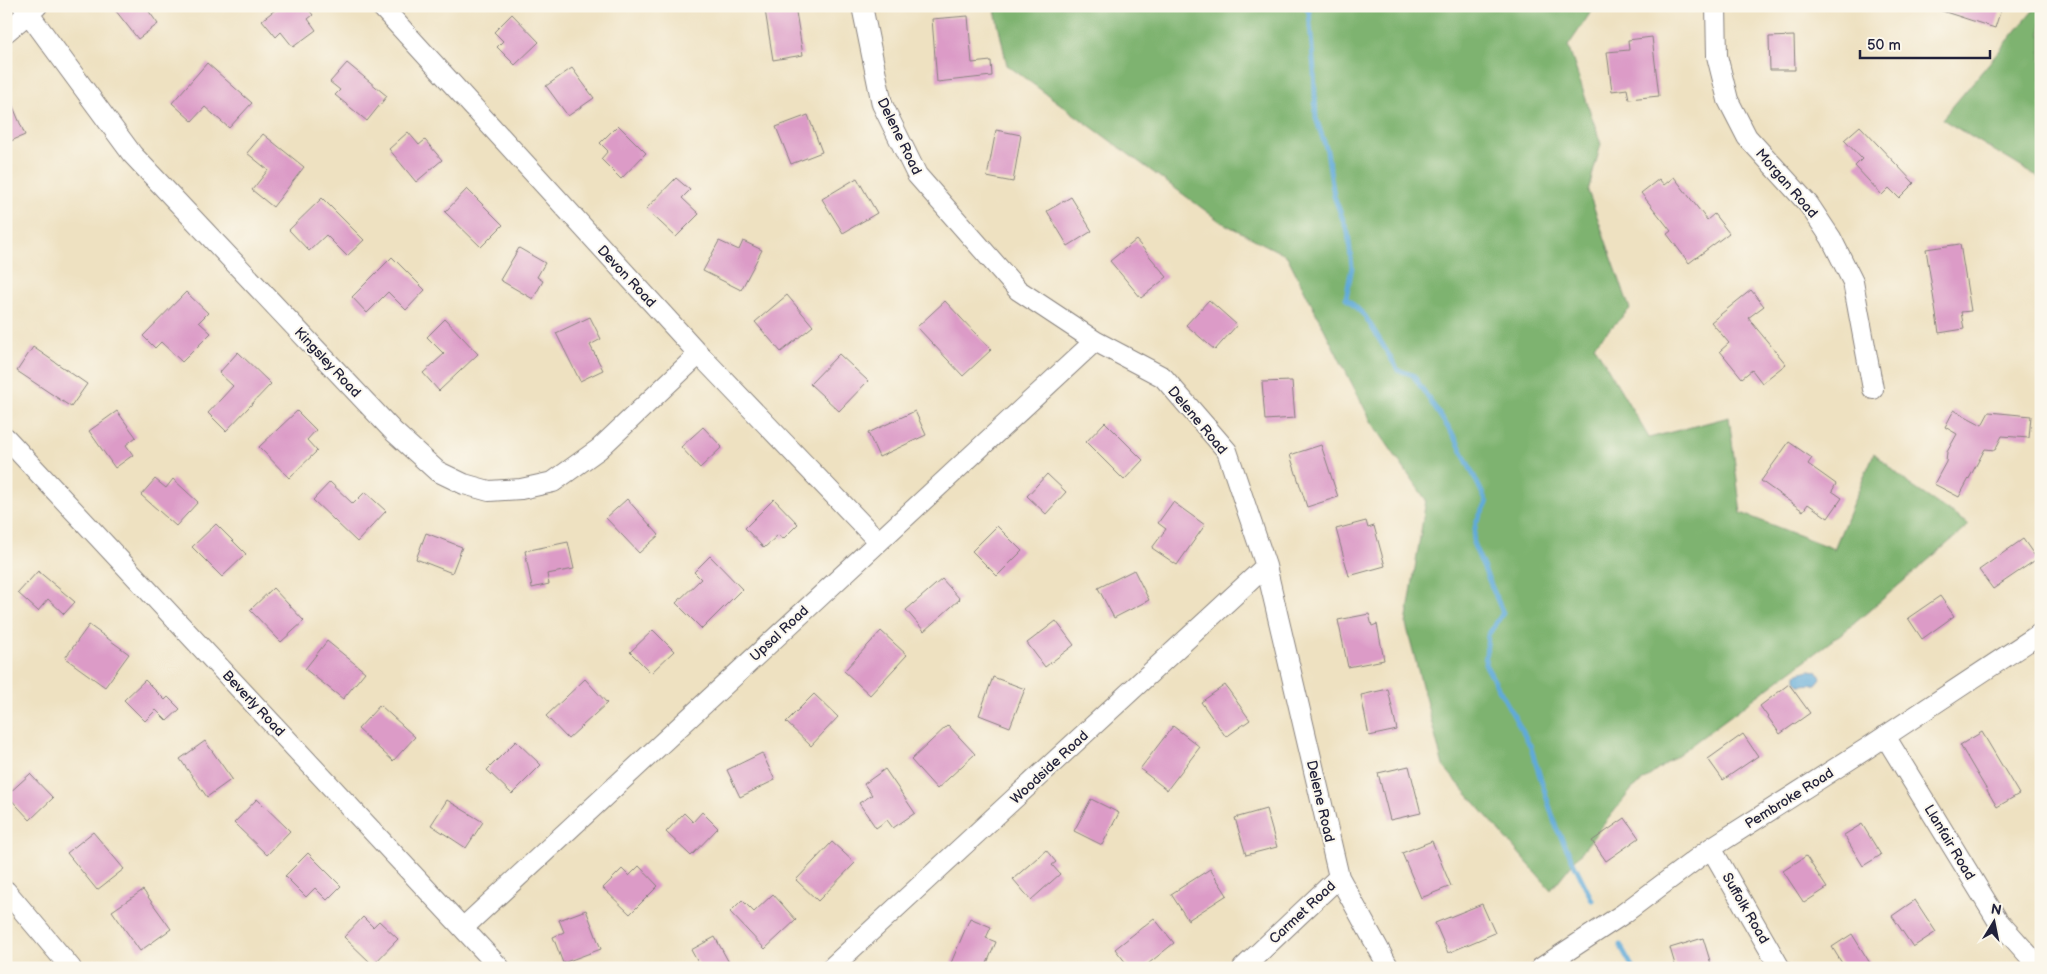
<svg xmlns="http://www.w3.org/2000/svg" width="2047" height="974" font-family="'Balsamiq Sans',sans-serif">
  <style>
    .forest { fill: #7eb36f; stroke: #506a55 }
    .water { fill: #61aad8; stroke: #42668a }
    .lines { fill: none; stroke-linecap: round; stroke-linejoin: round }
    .stream { stroke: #61aad8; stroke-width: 5 }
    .building { fill: #dc9bc7 }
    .minor-casing { stroke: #88827e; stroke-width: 22 }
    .minor { stroke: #fff; stroke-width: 20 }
    .labels { text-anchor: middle; stroke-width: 4; stroke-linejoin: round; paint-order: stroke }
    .street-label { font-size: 14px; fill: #22223b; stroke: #fbf7ec }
  </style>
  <rect width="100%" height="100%" fill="#fbf7ec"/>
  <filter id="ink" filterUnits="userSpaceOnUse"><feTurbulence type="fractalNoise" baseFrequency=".02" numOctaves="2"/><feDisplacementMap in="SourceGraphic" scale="10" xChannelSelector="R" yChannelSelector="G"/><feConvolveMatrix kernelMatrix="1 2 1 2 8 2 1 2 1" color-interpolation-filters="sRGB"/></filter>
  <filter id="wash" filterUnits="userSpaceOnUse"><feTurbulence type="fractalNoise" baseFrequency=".0096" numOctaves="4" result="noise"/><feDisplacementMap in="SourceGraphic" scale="20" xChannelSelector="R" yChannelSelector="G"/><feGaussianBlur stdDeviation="1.12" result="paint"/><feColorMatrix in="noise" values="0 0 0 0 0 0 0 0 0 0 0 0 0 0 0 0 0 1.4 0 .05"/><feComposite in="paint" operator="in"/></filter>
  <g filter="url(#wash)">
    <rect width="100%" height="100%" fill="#eee1c1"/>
    <path class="forest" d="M994 6H1595L1568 46 1601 144 1588 191 1630 309 1594 345 1649 438 1729 417 1741 513 1834 549 1874 453 1910 485 1969 525 1850 627 1632 789 1551 890 1443 766 1406 624 1426 500 1371 421 1287 256 1221 222 1007 65Z
      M2037 6H2041V179L1942 119Z"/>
    <path class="water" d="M1809 670 1817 671 1821 678 1816 684 1799 685 1796 680V674Z"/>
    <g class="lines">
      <path class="stream" d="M1305 6 1309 12 1314 71 1316 118 1327 151 1334 196 1348 233 1352 267 1346 298 1365 316 1398 370 1413 375 1457 441 1487 503 1476 522 1473 543 1503 613 1488 635 1485 664 1530 745 1556 827 1592 900
        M1620 945 1633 968"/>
    </g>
    <g id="blocks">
      <path class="building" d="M112 6H145L158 24 138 39Z
        M280 6H306L313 15 308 19 316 30 293 47 281 32 276 37 262 20Z
        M788 6H795L803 55 773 60 765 10Z
        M1936 6H2002L1995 28 1936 9Z
        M512 14 539 42 515 65 497 47 503 41 494 32Z
        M968 16 972 63 991 61 992 76 937 82 932 19Z
        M1794 36 1795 70H1770L1769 37Z
        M1652 37 1659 96 1629 99 1627 89 1612 91 1607 52 1629 50 1628 40Z
        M207 63 252 103 229 128 205 107 192 121 172 103Z
        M347 63 387 96 367 121 335 95 340 90 330 82Z
        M572 68 594 98 568 116 546 86Z
        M6 90 25 135 6 143Z
        M808 115 822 152 791 164 776 127Z
        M618 125 646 153 621 179 601 159 608 151 600 143Z
        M1860 126 1914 183 1899 198 1889 188 1882 195 1855 166 1862 159 1844 140Z
        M996 130 1021 135 1013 182 987 177Z
        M408 132 419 145 425 140 442 160 416 182 389 149Z
        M263 134 304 167 273 207 252 190 268 170 247 153Z
        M1674 177 1707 220 1714 214 1729 233 1689 263 1667 234 1671 231 1641 193 1659 179 1664 185Z
        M676 178 690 190 682 198 699 214 676 237 646 209Z
        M857 178 877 213 843 233 822 199Z
        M467 189 503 225 481 247 445 212Z
        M1071 197 1092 231 1068 246 1047 211Z
        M322 198 364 240 347 256 326 235 309 251 289 230Z
        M1136 240 1167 277 1141 298 1110 261Z
        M719 241 739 250 743 241 762 250 741 290 703 271Z
        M1960 244 1971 311 1961 312 1964 329 1939 333 1926 249Z
        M519 248 545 263 537 277 543 281 533 299 500 280Z
        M392 257 425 290 406 310 388 292 367 313 352 297Z
        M1751 290 1764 306 1748 318 1786 364 1762 383 1752 370 1742 378 1720 351 1729 343 1711 322Z
        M186 292 208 313 199 322 211 333 182 362 161 342 155 348 143 336Z
        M787 295 813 326 781 352 755 322Z
        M1209 300 1237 325 1215 350 1186 325Z
        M945 301 991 350 963 376 917 327Z
        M590 317 601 339 590 345 603 370 580 381 556 333Z
        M445 319 478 354 439 391 423 373 444 354 427 337Z
        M33 347 87 384 71 407 17 371Z
        M238 352 271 384 226 431 208 413 233 386 219 373Z
        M839 354 868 381 839 411 810 384Z
        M1292 381 1295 418 1265 420 1262 382Z
        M1954 410 1982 425 1989 412 2031 416 2029 438 2002 436 1995 450 1985 449 1959 497 1934 484 1946 462 1947 452 1957 434 1945 427Z
        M117 411 136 437 126 445 133 455 115 468 89 431Z
        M297 411 316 430 307 440 317 451 289 478 259 447Z
        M915 411 926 435 879 457 868 433Z
        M1105 422 1143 460 1124 480 1086 442Z
        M703 427 722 447 700 468 681 447Z
        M1789 442 1812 458 1808 464 1836 484 1832 491 1842 498 1828 518 1808 504 1803 511 1761 481Z
        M1321 445 1338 497 1307 507 1290 455Z
        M1047 474 1066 492 1046 514 1027 496Z
        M155 479 166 488 173 479 198 502 176 526 141 495Z
        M330 482 353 504 365 492 386 511 357 542 313 500Z
        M627 499 659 535 639 553 606 518Z
        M774 499 798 524 783 539 778 535 764 548 745 528Z
        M1173 502 1205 525 1177 565 1152 548 1166 529 1158 523Z
        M1366 521 1368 528 1374 526 1385 566 1349 576 1336 529Z
        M216 524 246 554 222 577 192 547Z
        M997 526 1022 551 997 576 972 551Z
        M426 533 462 547 452 573 416 559Z
        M2023 539 2037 559 1993 589 1979 570Z
        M568 542 574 569 547 574 549 584 532 588 525 551Z
        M710 556 742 589 702 629 676 603 701 579 694 572Z
        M1134 570 1149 600 1114 618 1098 588Z
        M38 571 75 602 64 614 48 599 38 611 18 593Z
        M942 579 960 599 924 631 906 610Z
        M273 588 304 621 281 642 250 610Z
        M1940 596 1954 616 1922 639 1908 618Z
        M1369 614 1372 626 1377 624 1384 660 1348 667 1338 620Z
        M1056 621 1074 645 1045 667 1027 643Z
        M89 625 129 654 105 687 65 658Z
        M653 630 674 651 651 673 630 652Z
        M881 631 907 655 870 695 844 671Z
        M327 641 365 672 343 699 305 669Z
        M993 677 1025 689 1010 727 979 715Z
        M585 679 607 703 568 739 546 716Z
        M145 680 165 700 168 697 180 709 167 721 156 710 145 721 124 700Z
        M1789 684 1810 713 1780 734 1760 706Z
        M1225 685 1250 720 1226 737 1201 702Z
        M1388 689 1397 730 1369 736 1361 695Z
        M814 694 838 717 811 746 786 722Z
        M380 705 415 737 393 761 358 729Z
        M948 725 975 754 937 789 911 760Z
        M1173 726 1200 747 1167 790 1140 769Z
        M1982 732 2019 794 1997 807 1960 745Z
        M1743 734 1758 756 1723 780 1708 759Z
        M205 741 232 779 207 797 180 759Z
        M516 741 541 765 512 794 487 770Z
        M762 753 775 780 740 797 727 770Z
        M1409 766 1421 813 1390 820 1378 773Z
        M885 769 915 813 893 828 887 820 876 828 859 803 872 795 864 784Z
        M30 774 53 798 30 820 7 795Z
        M257 799 290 831 267 855 234 823Z
        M1091 799 1119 813 1102 845 1074 831Z
        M447 800 483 822 466 848 431 825Z
        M1266 809 1277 847 1246 855 1235 818Z
        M702 812 718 828 691 856 666 832 684 813 693 822Z
        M1625 818 1639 838 1606 861 1592 841Z
        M1862 824 1881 855 1863 866 1844 835Z
        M93 832 124 869 97 890 67 853Z
        M1432 841 1451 886 1421 898 1402 853Z
        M832 842 855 863 818 901 796 880Z
        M1046 850 1056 862 1052 865 1060 874 1031 900 1013 879Z
        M308 853 341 886 327 900 315 888 306 897 285 876Z
        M1806 856 1827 888 1804 903 1783 871Z
        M639 866 658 886 630 914 603 888 622 869 629 876Z
        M1210 869 1227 895 1188 920 1171 894Z
        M143 890 171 929 140 951 112 911Z
        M773 894 796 920 765 949 730 912 742 900 754 912Z
        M1915 900 1936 932 1913 947 1892 916Z
        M1482 904 1495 933 1448 953 1435 923Z
        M586 910 601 949 563 963 553 937 564 932 559 920Z
        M363 917 373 927 379 921 398 939 373 965 344 937Z
        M970 918 991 927 986 938 996 942 985 968H962L951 963Z
        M1154 918 1174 943 1143 968H1130L1115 949Z
        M1852 934 1873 968H1845L1832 947Z
        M715 937 732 968H701L691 950Z
        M1703 938 1711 964 1699 968H1676L1670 948Z"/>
    </g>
  </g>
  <g filter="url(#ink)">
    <use href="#blocks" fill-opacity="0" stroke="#88827e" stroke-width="1"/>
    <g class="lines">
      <g class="minor-casing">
        <path id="minor" d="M23 6 132 154 394 432 437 471 464 484 489 491 521 489 553 482 599 449 699 354
          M381 6 699 354 878 541
          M862 6 882 104 917 175 1018 290 1095 341 1163 377 1227 451 1266 566 1339 877 1389 968
          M1716 6 1717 56 1728 100 1747 137 1809 205 1831 238 1853 282 1873 389
          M6 32 37 6
          M6 438 500 968
          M1885 736 1998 921 2040 968
          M1711 848 1780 968
          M6 891 71 968
          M464 927 1095 341
          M831 968 1266 566
          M1243 968 1339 877
          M1541 968 1623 914 1711 848 1866 749 2041 633"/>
      </g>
      <use href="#minor" class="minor"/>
    </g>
  </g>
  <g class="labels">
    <g class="street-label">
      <text transform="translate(900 136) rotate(64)" y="5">Delene Road</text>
      <text transform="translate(1787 183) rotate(49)" y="5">Morgan Road</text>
      <text transform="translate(627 276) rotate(47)" y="5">Devon Road</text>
      <text transform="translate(328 362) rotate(47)" y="5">Kingsley Road</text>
      <text transform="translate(1198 420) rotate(50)" y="5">Delene Road</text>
      <text transform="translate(779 633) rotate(-43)" y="5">Upsal Road</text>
      <text transform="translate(254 703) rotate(47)" y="5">Beverly Road</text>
      <text transform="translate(1049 767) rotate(-43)" y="5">Woodside Road</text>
      <text transform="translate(1789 798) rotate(-32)" y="5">Pembroke Road</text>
      <text transform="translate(1321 801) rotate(77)" y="5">Delene Road</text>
      <text transform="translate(1950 842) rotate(59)" y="5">Llanfair Road</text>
      <text transform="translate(1746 908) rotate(60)" y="5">Suffolk Road</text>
      <text transform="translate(1302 912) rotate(-43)" y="5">Carmet Road</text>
    </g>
  </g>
  <rect width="2047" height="974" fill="none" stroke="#fbf7ec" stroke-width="25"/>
  <g transform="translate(1994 922) rotate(10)" stroke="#fbf7ec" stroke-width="4" paint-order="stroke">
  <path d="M0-4L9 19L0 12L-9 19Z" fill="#22223b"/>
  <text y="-8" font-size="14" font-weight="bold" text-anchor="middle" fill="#22223b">N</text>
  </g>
  <path d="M1860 50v8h130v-8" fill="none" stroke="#22223b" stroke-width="2.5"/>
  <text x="1867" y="50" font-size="15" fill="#22223b" stroke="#fbf7ec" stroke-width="4" paint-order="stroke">50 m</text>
</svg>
